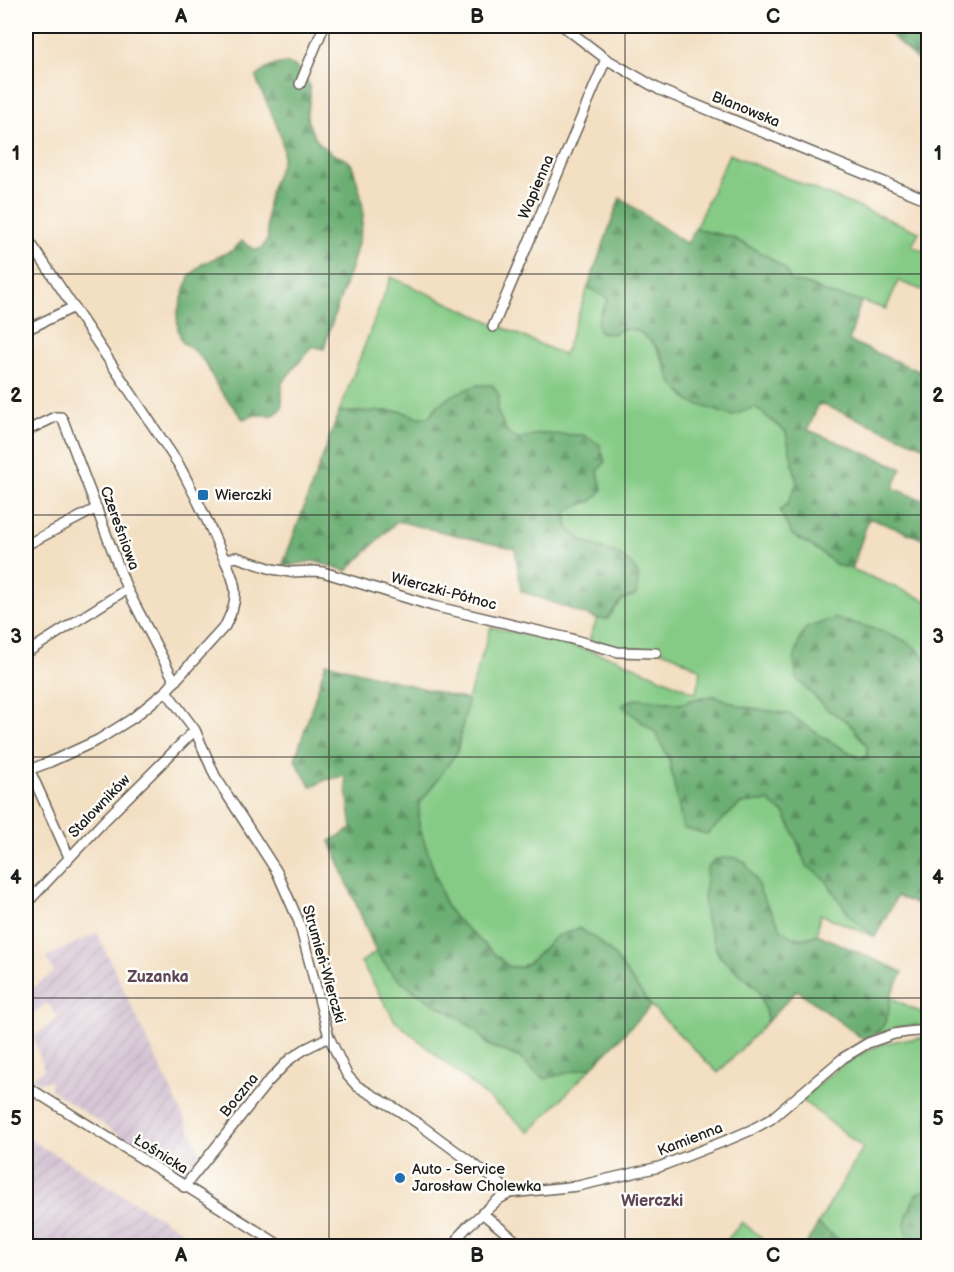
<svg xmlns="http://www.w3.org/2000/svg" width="954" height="1272" font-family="'Balsamiq Sans',sans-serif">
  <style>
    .industrial { fill: url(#industrial-furrows) }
    .grass { fill: #85cb86; stroke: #507451; stroke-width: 1.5 }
    .forest { fill: url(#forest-firs); stroke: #446648; stroke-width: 1.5 }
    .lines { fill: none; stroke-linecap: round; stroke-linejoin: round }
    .minor-casing { stroke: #676056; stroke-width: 12 }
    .minor { stroke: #fff; stroke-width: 9 }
    .rail { stroke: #1c1c1c; stroke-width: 2; stroke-dasharray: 9 4.5; stroke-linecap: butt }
    .grid { fill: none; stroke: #1c1c1c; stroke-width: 1.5; stroke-opacity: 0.55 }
    .poi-dot { fill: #1f6fb2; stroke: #fdfcf7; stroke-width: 2 }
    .labels { text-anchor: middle; stroke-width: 5; stroke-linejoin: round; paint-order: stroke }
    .street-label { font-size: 15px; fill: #1c1c1c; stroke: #fdfcf7 }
    .poi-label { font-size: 15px; fill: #1c1c1c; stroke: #fdfcf7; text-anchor: start }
    .neighbourhood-label { font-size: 16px; font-weight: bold; fill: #5d4558; stroke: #fdfcf7 }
    .neatline { fill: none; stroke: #1c1c1c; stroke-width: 2 }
    .grid-label { font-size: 20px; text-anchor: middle; font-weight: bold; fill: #1c1c1c }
  </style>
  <defs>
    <pattern id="industrial-furrows" width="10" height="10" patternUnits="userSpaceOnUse" patternTransform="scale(1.5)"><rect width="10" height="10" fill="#cfbdd0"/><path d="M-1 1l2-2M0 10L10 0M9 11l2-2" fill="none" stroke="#b1a2b2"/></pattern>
    <pattern id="forest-firs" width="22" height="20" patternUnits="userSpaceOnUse" patternTransform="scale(1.5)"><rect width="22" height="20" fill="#6caf73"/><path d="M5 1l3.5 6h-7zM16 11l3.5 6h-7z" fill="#588e5e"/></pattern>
  </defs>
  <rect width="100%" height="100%" fill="#fdfcf7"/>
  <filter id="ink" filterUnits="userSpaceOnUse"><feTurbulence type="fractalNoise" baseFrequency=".0167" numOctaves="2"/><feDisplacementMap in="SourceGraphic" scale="12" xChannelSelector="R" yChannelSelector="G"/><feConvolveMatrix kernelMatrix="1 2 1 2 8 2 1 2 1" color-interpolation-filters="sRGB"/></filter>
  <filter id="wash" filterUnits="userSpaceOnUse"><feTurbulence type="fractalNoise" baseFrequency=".008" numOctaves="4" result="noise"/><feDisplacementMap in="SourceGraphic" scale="24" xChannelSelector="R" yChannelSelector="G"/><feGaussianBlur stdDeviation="1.35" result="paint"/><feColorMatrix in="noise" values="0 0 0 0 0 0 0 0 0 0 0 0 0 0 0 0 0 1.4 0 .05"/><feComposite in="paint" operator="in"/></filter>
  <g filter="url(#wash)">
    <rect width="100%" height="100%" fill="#f3dfc2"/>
    <path class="industrial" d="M97 933 202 1156 183 1177 51 1090 50 1081 37 1082 32 1078 44 1069 33 1037 58 1018 47 1003 26 1019V993L54 972 46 957Z
      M26 1137 101 1182 207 1246H26Z"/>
    <path class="grass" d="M729 154 919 232 912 246 928 253V282L925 291 898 281 886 309 861 301 828 294 807 284 792 282 785 269 767 256 731 237 695 229Z
      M391 277 564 355 588 287 609 299 600 313 612 334C616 332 621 329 625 329 652 328 664 361 671 381L755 407 786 432 797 483 788 503 792 535 815 548 837 565 852 569 928 601V665C915 639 882 630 855 624L797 679 828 710 848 722 867 746 868 756 861 759 824 738 789 714 743 707 715 696 702 697 680 704 660 700 641 722 656 733 669 760 683 828 707 834 740 804 768 801 785 814 794 834 806 865 826 880 849 915 875 937 820 914 817 934C809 938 801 940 793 937 774 932 761 894 755 877L704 899 706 920 719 955 759 990 767 1018 766 1023 718 1073 651 1006 612 953 555 937 530 962 522 967H509L454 917 445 904 419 826V805L457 752 468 699 491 627 572 646 615 658 696 693 701 670 677 657 657 649 619 648 589 640 597 619H607L622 600 620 555 583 541 568 528 566 513 574 507 592 501 584 435 539 434 517 439 507 432 497 411 499 396 438 405 429 417H416L401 411 339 412Z
      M376 952 393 975 412 990 459 1018 476 1031 488 1045 519 1057 534 1071 593 1066 530 1132 395 1021 361 962Z
      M890 997 928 1016V1024L899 1027 874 1035C886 1022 889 1015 890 997Z
      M928 1037V1189L916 1194C908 1217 896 1226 915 1246H848L818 1224 863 1148 802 1100C823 1078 861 1048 891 1042 903 1039 916 1039 928 1037Z
      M742 1222 772 1246H722Z"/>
    <path class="forest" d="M881 26H928V70Z
      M287 63C303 68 311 81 310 98 309 110 304 111 309 124 313 137 323 149 335 155 341 158 347 158 351 164 354 169 355 175 357 181 360 191 363 202 363 213 363 228 358 243 354 258 345 288 332 318 324 349L312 346 282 383V408C273 418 271 415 258 415 253 415 248 417 243 419L217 386 206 364 197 353 182 342 178 329 177 314 189 277 202 264 233 250 242 241 250 247 257 250 262 248 268 239C266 223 267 204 271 188 275 177 283 165 283 153 283 130 264 100 256 78 264 68 275 64 287 63Z
      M620 198 687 244 695 229 731 237 767 256 785 269 792 282 807 284 829 294 861 301 849 341 928 375V448L819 403 808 430 902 468 893 488 928 502V541L869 518 852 569 837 565 815 548 792 535 780 511 788 503 797 483 786 432 755 407 732 416 690 402 671 381 662 355 654 344 637 330 623 329 612 334 599 332 597 322 608 299 588 287Z
      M478 385H493L499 396 497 411 507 432 517 439 539 434 584 435 600 445 605 462 598 471 602 490 592 501 574 507 566 513 568 528 583 541 620 555 632 565 639 575 636 595 622 600 607 619H597L521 591 515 549 397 521 347 571 313 561 282 567 339 412 401 411 416 417H429C444 397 455 393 478 385Z
      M835 618C860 626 917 635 927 663 931 671 928 682 926 691L928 692V909L897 896 875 937 849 915 826 880 806 865 794 834 785 814 768 801 740 804 707 834 683 828 669 760 656 733 622 706 628 701 641 698 680 704 702 697 715 696 743 707 789 714 824 738 861 759 867 756V746L848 722 828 710 797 679 794 660 800 638 806 628Z
      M326 663 468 700 457 752 419 805V826L445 904 454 917 509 967H522L530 962 555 937 579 928 595 938 612 953 651 1006 593 1066 545 1079 534 1071 519 1057 488 1045 476 1031 459 1018 428 1000 393 975 376 952 330 841 352 829 345 776 325 780 311 787 295 760Z
      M732 857 744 861 755 877 761 894 782 930 792 937 808 938 817 934 903 972 890 997 889 1011 884 1025 874 1035 863 1039 797 990 766 1023 767 1018 759 990 719 956 706 920 704 899 707 868 716 859Z
      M928 1189V1246H915C896 1226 908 1217 916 1194Z
      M818 1224 848 1246H805Z"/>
  </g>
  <g filter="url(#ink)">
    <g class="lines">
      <g class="minor-casing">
        <path id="minor" d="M563 26 606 59 660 90 928 200
          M300 84 324 26
          M26 236 179 465C194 493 208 521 220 550 226 563 234 576 235 590 236 603 231 614 225 626L166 691 133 718 98 740 50 762 26 771
          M493 327 606 59
          M26 330 74 307
          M26 431 55 417H61L63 420 127 589 175 682
          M26 545 97 508
          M225 560 236 557 272 569 290 572 314 571 323 572 433 606 568 638 618 652 656 653
          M26 653 127 589
          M166 691 195 730 215 776 277 872 299 922 329 1037 347 1075 357 1086 398 1110 419 1124 498 1182 510 1193
          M26 762 69 857
          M26 904 105 820 195 730
          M26 1086 281 1246
          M184 1187 267 1083 290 1059 305 1049 329 1037
          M482 1213 522 1246
          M455 1246 460 1235 468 1226 499 1199 510 1193 578 1186 659 1167 730 1139 751 1130 771 1119 843 1058 868 1043 894 1034 907 1032 928 1030"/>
      </g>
      <use href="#minor" class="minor"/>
      <path class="rail" d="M26 1240 32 1246"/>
    </g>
  </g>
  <path class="grid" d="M329 26V1246M625 26V1246M26 274H928M26 515H928M26 757H928M26 998H928"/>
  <g class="poi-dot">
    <rect x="197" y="489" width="12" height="12" rx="3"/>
    <circle cx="400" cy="1178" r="6"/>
  </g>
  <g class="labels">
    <g class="street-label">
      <text transform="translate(746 109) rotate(22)" y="5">Blanowska</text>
      <text transform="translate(536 187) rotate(-67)" y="5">Wapienna</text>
      <text transform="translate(120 528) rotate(70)" y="5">Czereśniowa</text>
      <text transform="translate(444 591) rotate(15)" y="5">Wierczki-Północ</text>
      <text transform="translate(99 806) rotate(-46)" y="5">Stalowników</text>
      <text transform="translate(324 964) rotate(74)" y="5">Strumień-Wierczki</text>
      <text transform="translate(239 1095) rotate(-51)" y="5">Boczna</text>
      <text transform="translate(690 1139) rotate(-21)" y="5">Kamienna</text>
      <text transform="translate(161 1154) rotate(32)" y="5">Łośnicka</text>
    </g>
    <g class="poi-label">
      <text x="215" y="500">Wierczki</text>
      <text x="412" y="1174">Auto - Service<tspan x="412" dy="17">Jarosław Cholewka</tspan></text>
    </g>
    <g class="neighbourhood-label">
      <text x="158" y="982">Zuzanka</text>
      <text x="652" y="1206">Wierczki</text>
    </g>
  </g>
  <rect width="954" height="1272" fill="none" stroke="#fdfcf7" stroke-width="66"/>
  <rect x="33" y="33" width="888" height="1206" class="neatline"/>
  <g class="grid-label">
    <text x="181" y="23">A</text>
    <text x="477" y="23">B</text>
    <text x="773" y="23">C</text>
    <text x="16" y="160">1</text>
    <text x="938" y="160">1</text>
    <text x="16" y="402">2</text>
    <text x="938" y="402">2</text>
    <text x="16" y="643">3</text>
    <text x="938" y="643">3</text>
    <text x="16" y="884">4</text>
    <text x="938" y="884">4</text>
    <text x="16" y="1125">5</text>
    <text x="938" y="1125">5</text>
    <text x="181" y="1262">A</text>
    <text x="477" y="1262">B</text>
    <text x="773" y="1262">C</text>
  </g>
</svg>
